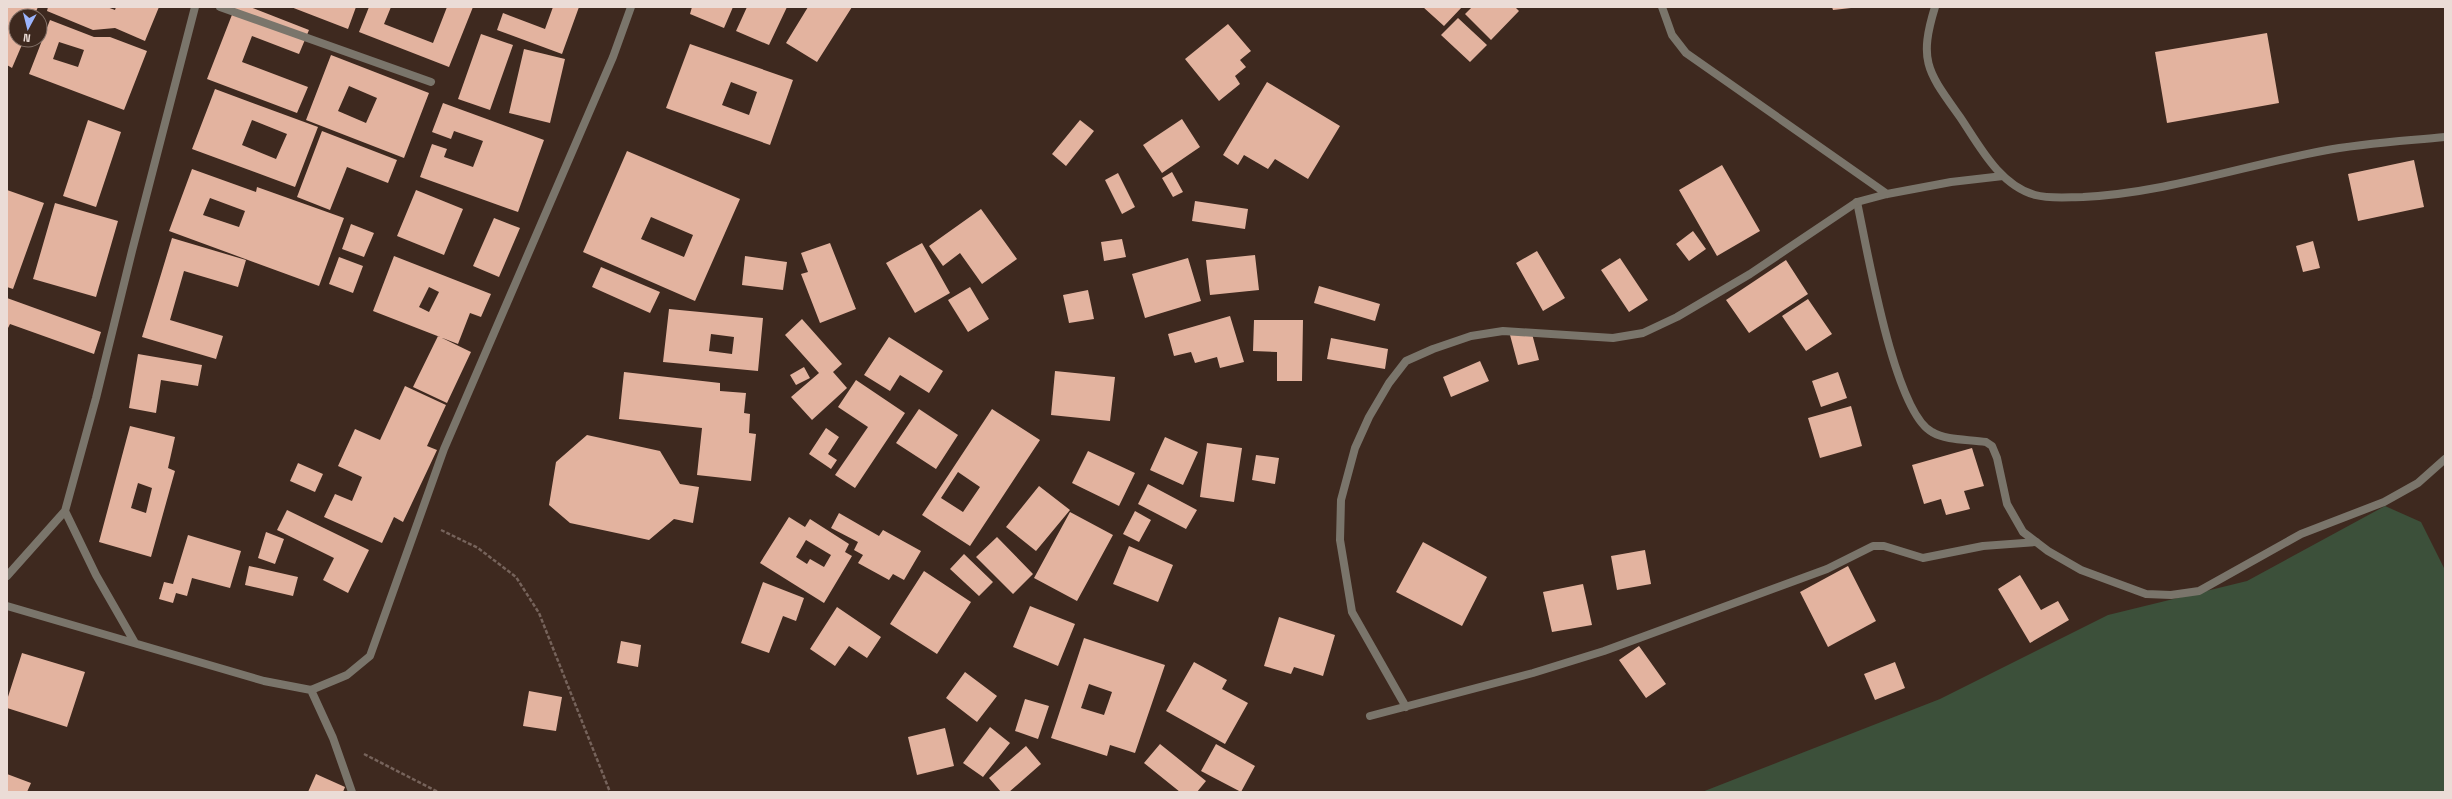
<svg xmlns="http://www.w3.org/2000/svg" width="2452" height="799" font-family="'Space Grotesk',sans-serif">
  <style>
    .green { fill: #3c503a }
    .building { fill: #e3b39f; fill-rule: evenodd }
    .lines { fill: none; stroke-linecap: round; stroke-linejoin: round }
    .path { stroke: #76635b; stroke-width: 2.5; stroke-dasharray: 4 2; stroke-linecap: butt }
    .lane { stroke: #7a756b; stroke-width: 8 }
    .street { stroke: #7a756b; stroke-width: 8 }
  </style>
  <rect width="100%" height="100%" fill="#3e291f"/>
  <path class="green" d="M2385 506 2421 522 2445 570V792H1702L1940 699 2108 615 2247 581Z"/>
  <path class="building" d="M7 7H38L34 16H16V40H24L12 68 7 65Z
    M48 7H107L115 10 116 7H159L145 41 115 28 93 30 47 11Z
    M235 7H250L309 30 299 54 252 36 242 62 308 87 297 113 207 79Z
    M291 7H356L348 29Z
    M369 7H391L384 24 433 43 447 7H473L449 67 359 32Z
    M553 7H579L562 54 497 30 503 13 545 29Z
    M692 7H733L724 28 690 14Z
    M747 7H787L769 45 736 31Z
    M808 7H852L817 62 786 43Z
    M1423 7H1462L1444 26Z
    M1472 7H1515L1519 11 1491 40 1465 14Z
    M1832 7H1851V8L1833 10Z
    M1458 18 1487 45 1470 62 1441 35Z
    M50 20 94 37H110L147 51 124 110 29 74ZM59 42 84 50 78 67 53 59Z
    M1228 24 1251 51 1240 60 1246 67 1235 76 1240 84 1219 101 1185 59Z
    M2267 33 2279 103 2167 123 2155 52Z
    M481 34 513 45 490 110 458 99Z
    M690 44 793 80 770 145 666 108ZM731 82 757 92 749 115 722 105Z
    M524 49 565 59 550 123 509 113Z
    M331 55 429 93 404 158 306 120ZM349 86 377 98 366 123 338 111Z
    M1267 82 1340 126 1308 179 1275 159 1268 169 1244 155 1238 165 1223 155Z
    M215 89 318 127 295 187 192 149ZM252 120 287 134 276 159 242 145Z
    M443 103 544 140 518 212 420 177 432 144 447 149 444 157 473 167 483 141 454 131 451 139 432 132Z
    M1182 119 1200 147 1162 173 1143 145Z
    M88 120 121 132 96 207 63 196Z
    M1080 120 1094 131 1066 166 1052 154Z
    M322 131 397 160 388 183 347 167 330 210 297 197Z
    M627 151 740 199 695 301 583 252ZM651 217 693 235 684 257 641 239Z
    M2414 160 2424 207 2358 221 2348 174Z
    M1722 165 1760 231 1717 256 1679 190Z
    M192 169 256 192 257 187 344 218 319 286 169 231ZM210 198 245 211 239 227 203 215Z
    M1172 172 1183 192 1173 197 1162 178Z
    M1118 173 1135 207 1122 214 1105 180Z
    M7 190 44 203 13 289 7 287Z
    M416 190 463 209 444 255 397 236Z
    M1195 201 1248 209 1245 229 1192 221Z
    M55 203 118 221 96 297 33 279Z
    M981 209 1017 259 982 284 960 253 943 266 929 246Z
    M494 218 520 228 499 277 473 266Z
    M351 224 374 233 364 257 342 249Z
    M1693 231 1706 249 1689 261 1676 244Z
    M172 238 246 260 238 287 184 271 170 320 223 336 216 359 142 337Z
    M1122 239 1126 257 1104 261 1101 242Z
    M2313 241 2320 268 2303 272 2296 246Z
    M830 243 856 309 820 323 801 274 808 272 801 253Z
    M922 243 950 293 915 313 886 263Z
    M1537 251 1565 298 1543 311 1516 263Z
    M1255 255 1259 290 1210 295 1206 260Z
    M394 256 491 294 481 317 470 313 458 344 373 311ZM429 287 439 292 429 312 419 307Z
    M745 256 787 262 783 290 742 285Z
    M339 257 363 266 353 293 329 284Z
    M1188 258 1201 301 1145 318 1132 274Z
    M1620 258 1648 300 1629 312 1601 270Z
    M1786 260 1808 294 1749 333 1726 300Z
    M601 267 660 292 650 313 592 287Z
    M1319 286 1380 304 1375 321 1314 303Z
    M970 287 989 319 968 332 948 300Z
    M1088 290 1094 319 1069 323 1063 295Z
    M7 298 101 332 94 354 10 324 7 330Z
    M1808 299 1832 334 1806 351 1782 316Z
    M669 309 763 318 758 371 663 362ZM711 334 734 337 732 354 709 351Z
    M1230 316 1244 362 1220 368 1217 357 1195 363 1191 352 1174 356 1168 334Z
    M802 319 842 364 833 372 847 388 812 420 791 397 819 373 785 335Z
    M1254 320H1303L1302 381H1277V352L1253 351Z
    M1531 330 1539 360 1518 365 1510 335Z
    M438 336 471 352 447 403 413 387Z
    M889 337 943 371 929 393 900 375 890 391 864 375Z
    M1331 338 1388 349 1385 369 1327 359Z
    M138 354 202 365 198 386 161 380 156 413 129 408Z
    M1480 361 1489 381 1451 397 1443 377Z
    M804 367 810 378 796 385 790 375Z
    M1055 371 1115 377 1110 421 1051 415Z
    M624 372 720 383V391L746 393 744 413 750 414 749 433 756 434 751 481 697 475 702 428 619 419Z
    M1838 372 1847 398 1821 407 1812 381Z
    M856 380 905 413 855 488 835 475 868 427 838 407Z
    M405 386 446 405 427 446 437 450 403 522 394 517 382 543 324 517 335 494 352 501 362 477 338 466 355 429 380 440Z
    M1851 406 1862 446 1820 458 1808 418Z
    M919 409 958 435 936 469 896 443Z
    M992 409 1040 440 970 546 922 515ZM958 472 980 487 963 512 941 498Z
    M130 426 175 437 168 468 175 471 151 557 99 542ZM138 483 152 488 146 513 131 508Z
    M826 428 839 437 828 454 837 460 831 469 809 454Z
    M587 435 660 451 680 484 699 487 693 523 674 519 649 540 570 523 549 505 556 462Z
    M1165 437 1198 452 1183 485 1150 470Z
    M1207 443 1242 448 1234 502 1200 497Z
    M1972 448 1984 486 1964 491 1970 509 1946 515 1941 499 1924 504 1912 465Z
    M1088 451 1135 473 1119 506 1072 483Z
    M1256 455 1279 458 1275 484 1252 480Z
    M298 463 323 474 315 492 290 481Z
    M1148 484 1197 510 1186 529 1138 504Z
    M1039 486 1070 510 1036 551 1006 527Z
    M287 510 369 550 348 593 323 580 334 558 277 530Z
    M1135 511 1151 520 1139 542 1123 534Z
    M1070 512 1113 535 1077 601 1034 578Z
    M839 513 879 536 883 530 921 551 904 580 893 574 889 580 858 563 863 555 854 550 858 542 831 528Z
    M789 517 805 527 810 519 849 544 845 552 852 556 824 603 760 563ZM806 540 831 555 824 567 810 559 807 564 796 557Z
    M266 532 284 539 275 564 258 558Z
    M188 535 241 551 230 588 192 578 187 596 176 593 173 603 159 599 164 582 173 584Z
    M997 537 1033 574 1013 594 976 557Z
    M1423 542 1487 577 1462 626 1396 592Z
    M1129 546 1173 565 1158 602 1113 584Z
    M1645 550 1651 584 1617 590 1611 556Z
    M964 554 993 582 979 596 950 569Z
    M249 566 298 577 293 596 245 585Z
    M1848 566 1876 621 1828 647 1800 592Z
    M924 571 971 602 937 654 890 624Z
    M2020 575 2041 610 2058 601 2069 620 2030 643 1998 589Z
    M763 582 804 598 796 621 783 616 769 653 741 643Z
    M1583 584 1592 625 1552 632 1543 592Z
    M1030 606 1075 624 1058 666 1013 647Z
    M837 607 881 637 867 658 849 646 835 666 810 649Z
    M1279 617 1335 635 1323 676 1294 667 1291 674 1264 666Z
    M1084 638 1165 665 1135 753 1110 745 1107 756 1051 738ZM1089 684 1112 692 1104 715 1081 708Z
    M621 641 641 645 638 667 617 663Z
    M1639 646 1666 684 1646 698 1619 660Z
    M22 653 85 672 67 727 7 708V700Z
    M1194 662 1227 680 1222 689 1248 703 1225 744 1166 711Z
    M1895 662 1905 688 1875 700 1864 674Z
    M965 672 997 696 977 722 946 698Z
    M529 691 562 697 556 731 523 726Z
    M1025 699 1049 706 1038 739 1015 731Z
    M990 727 1010 743 983 777 963 763Z
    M945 728 954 766 917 775 908 737Z
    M1160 744 1206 781 1197 792H1180L1144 763Z
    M1216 744 1255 766 1241 792 1201 771Z
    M1026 746 1041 764 1009 792H1001L989 778Z
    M7 774 31 783 27 792H7Z
    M316 774 345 787 343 792H308Z"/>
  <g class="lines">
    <path class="path" d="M441 530 478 548 516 577 539 613 610 792
      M364 754 438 792"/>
    <path class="lane" d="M1857 202C1867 248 1894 412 1932 432 1947 441 1969 439 1986 442L1992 446 1997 458 2007 504 2023 532 2048 551 2081 570 2146 594 2171 595 2199 591 2301 534 2384 502 2418 483 2445 459"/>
    <path class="street" d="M220 7 431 82
      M1662 7 1672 35 1686 53 1887 194
      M1935 7C1918 62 1928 72 1960 117 1979 145 1999 185 2035 195 2050 199 2068 197 2083 197 2164 193 2243 166 2322 151 2363 143 2404 141 2445 137
      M65 511 96 575 135 643
      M7 576 65 511 96 398 132 251 195 7
      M7 606 264 681 311 690 347 675 370 656 444 449 613 57 631 7
      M311 690 333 738 352 792
      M1406 707 1352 612 1340 540 1341 500 1355 448 1369 417 1389 383 1406 361 1433 349 1471 336 1503 331 1613 338 1643 333 1677 317 1750 274 1857 202 1887 194 1951 182 2003 176
      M1370 716 1533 673 1604 651 1827 569 1873 546H1884L1923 558 1983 546 2036 542"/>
  </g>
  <rect width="2452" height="799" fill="none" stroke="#ebdcd6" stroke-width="16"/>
  <g transform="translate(28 28) rotate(187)"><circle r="19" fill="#3e291f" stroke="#837168"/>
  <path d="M0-3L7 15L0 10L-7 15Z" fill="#9bb4fd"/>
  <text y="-6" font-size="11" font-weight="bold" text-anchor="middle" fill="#ebdcd6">N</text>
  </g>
</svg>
